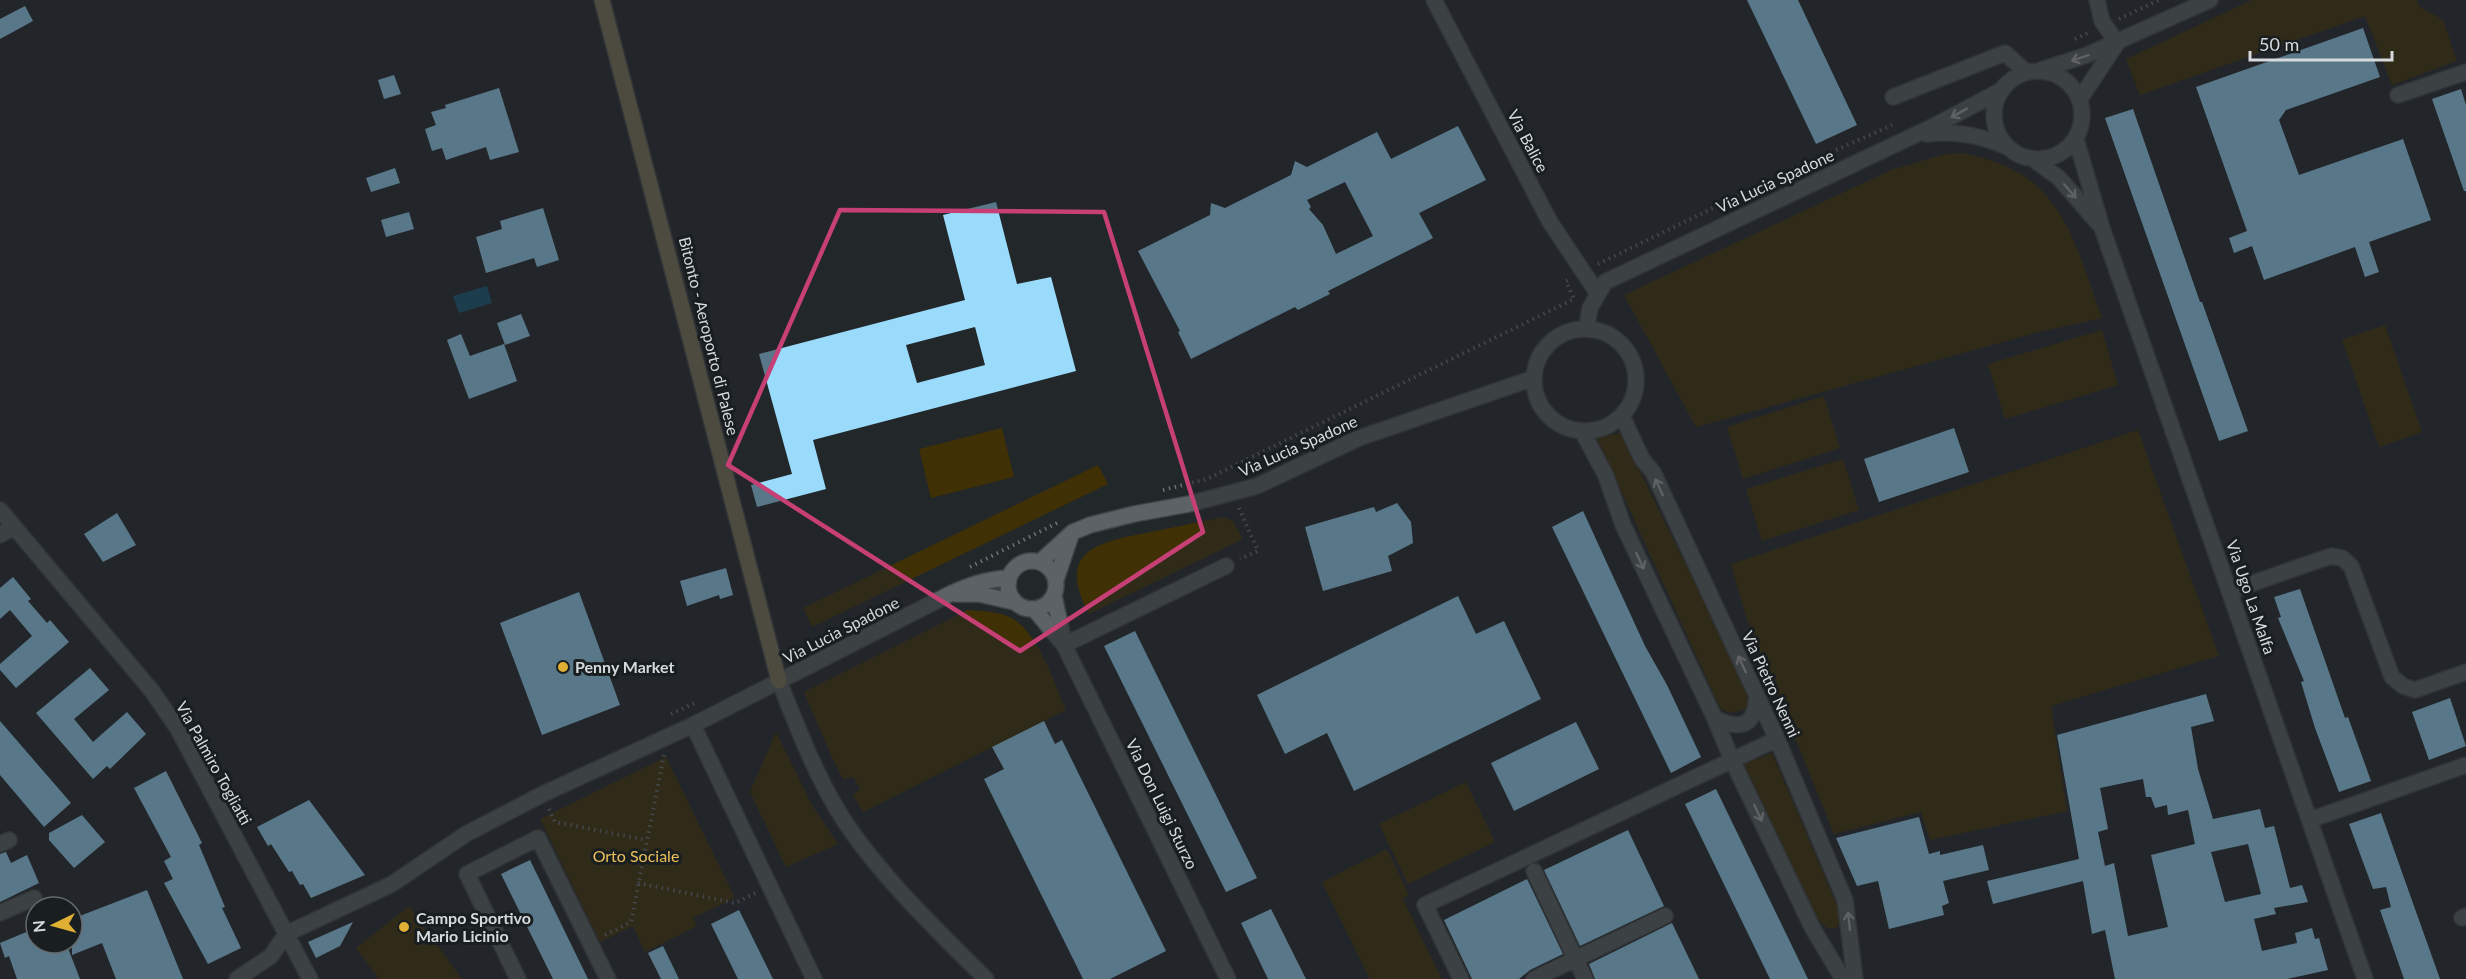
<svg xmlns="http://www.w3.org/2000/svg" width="2466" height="979" font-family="Lato,sans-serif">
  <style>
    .green { fill: #403006 }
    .water { fill: #155a76 }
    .building { fill: #9adbfc; fill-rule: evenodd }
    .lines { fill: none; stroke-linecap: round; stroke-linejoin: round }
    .minor-casing { stroke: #404547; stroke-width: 18 }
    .tertiary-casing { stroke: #404547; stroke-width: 18 }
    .secondary-casing { stroke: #404547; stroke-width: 18 }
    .path { stroke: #6c7073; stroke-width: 4; stroke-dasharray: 1.5 4.5; stroke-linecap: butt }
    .minor { stroke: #5c6265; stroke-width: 15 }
    .tertiary { stroke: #5c6265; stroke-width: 15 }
    .secondary { stroke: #81785b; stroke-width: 15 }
    .oneway { stroke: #a6aaac }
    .marked { fill: none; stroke: #c63f75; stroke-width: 4.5; stroke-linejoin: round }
    .poi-dot { fill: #e0b034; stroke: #191e20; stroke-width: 2 }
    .labels { text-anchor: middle; stroke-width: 6; stroke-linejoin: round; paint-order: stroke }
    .street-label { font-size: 16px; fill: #d7dadc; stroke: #191e20 }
    .poi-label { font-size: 16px; font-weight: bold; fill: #d7dadc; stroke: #191e20; text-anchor: start }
    .park-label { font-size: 16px; fill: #edc15b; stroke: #191e20 }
  </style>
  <rect width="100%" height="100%" fill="#22272a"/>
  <path class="green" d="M2252 0H2417L2419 6 2443 20 2457 61 2392 85 2365 16 2140 95 2126 59Z
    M1964 153C1984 158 2004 163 2021 174 2070 204 2083 267 2102 318L2039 332 1696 427 1624 295 1891 170 1945 154Z
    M2385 325 2422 432 2379 447 2342 340Z
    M2102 330 2118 385 2005 419 1988 364Z
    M1824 396 1840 448 1743 479 1727 427Z
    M1002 428 1014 477 931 498 919 449Z
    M2138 430 2219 656 2051 706 2067 811 1930 840 1921 812 1834 834 1746 617 1731 564Z
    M1621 433 1752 699 1744 710 1730 713 1720 708 1597 438Z
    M1843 459 1859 510 1762 541 1746 489Z
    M1098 465 1108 484 812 627 803 608Z
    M1224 517 1233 521 1243 539 1089 614C1055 550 1098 542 1151 532 1175 527 1199 522 1224 517Z
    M968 610C983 611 1000 611 1013 619 1039 634 1054 683 1066 710L863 812 853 795 860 788 853 777 843 779 833 760 804 692Z
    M776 732 812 805 838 844 786 867 750 792Z
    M1772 753 1839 910 1841 921 1836 928H1827L1817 919 1744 764Z
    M666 757 735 898 693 918 697 926 645 952 633 926 600 942 540 819Z
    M1466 782 1495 842 1408 884 1379 824Z
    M1387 849 1409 895 1403 899 1442 979H1370L1322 882Z
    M409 906 462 979H379L356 948Z"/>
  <path class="water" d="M487 286 492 303 459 313 453 296Z"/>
  <path class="building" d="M1747 0H1798L1857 125 1816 144Z
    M25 6 33 21 0 39V19Z
    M2363 28 2380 77 2286 110 2279 120 2299 175 2403 139 2431 220 2369 242 2379 272 2365 277 2355 247 2264 280 2252 246 2234 253 2229 238 2247 231 2196 87Z
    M394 75 401 94 384 99 378 80Z
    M499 88 519 152 490 160 486 147 446 160 442 148 432 151 425 129 436 125 431 112 446 108 445 105Z
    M2461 89 2466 105V191H2464L2432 99Z
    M2133 109 2200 302H2202L2248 431 2219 441 2105 118Z
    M1458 126 1486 180 1419 213 1433 238 1328 291 1330 294 1298 310 1295 307 1191 359 1178 332 1180 331 1138 251 1210 215 1211 203 1225 208 1291 175 1295 161 1307 167 1377 132 1391 159ZM1345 182 1373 236 1336 254 1323 225 1309 209 1311 207 1307 200Z
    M395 168 400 183 371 192 366 178Z
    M996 202 1017 284 1051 277 1076 371 813 440 826 489 757 507 751 485 792 474 759 354 965 300 943 215ZM975 327 985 365 917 383 906 345Z
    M543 208 559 260 537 267 534 258 486 273 476 237 502 229 500 221Z
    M409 212 414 229 386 237 381 220Z
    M521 314 530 336 505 345 497 323Z
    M461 334 470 356 504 344 517 381 469 399 447 340Z
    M1954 428 1969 472 1879 502 1864 459Z
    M1397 503 1411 522 1413 543 1388 556 1392 571 1323 591 1305 527 1374 507 1376 512Z
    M1583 511 1645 646 1667 685 1701 757 1671 773 1552 527Z
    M117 513 136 545 103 562 84 534Z
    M726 568 733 595 720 599 719 595 687 606 680 581Z
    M13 577 31 599 28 601 47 623 50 620 69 642 16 688 0 670V664L32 636 10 610 0 619V588Z
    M2300 589 2345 718 2348 717 2371 781 2339 792 2315 728 2301 682 2304 681 2278 618 2281 617 2274 597Z
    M579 592 620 705 542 735 500 623Z
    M1458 596 1476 634 1504 621 1541 699 1354 791 1327 733 1285 754 1257 695Z
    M1135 631 1257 878 1226 892 1104 646Z
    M90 668 109 690 74 719 93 742 127 712 146 734 110 769 107 766 93 779 36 713Z
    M2206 694 2214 721 2191 727 2198 769 2213 819 2260 809 2265 828 2274 826 2290 888 2302 885 2308 902 2274 908 2276 914 2254 919 2262 951 2297 943 2295 933 2312 928 2315 939 2319 938 2328 970 2287 979H2115L2105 930 2092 934 2083 881 1993 904 1987 881 2079 859 2057 735ZM2143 779 2146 797H2151L2155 808 2167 805 2168 815 2188 810 2195 844 2151 855 2168 927 2128 936 2114 863 2105 866 2098 832 2108 829 2100 788ZM2248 844 2261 894 2225 902 2211 852Z
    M2450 698 2466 746 2429 760 2412 712Z
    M0 721 71 803 44 827 0 775Z
    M1044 721 1055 744 1062 740 1166 951 1110 979H1083L984 779 1004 769 992 747Z
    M1576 722 1599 769 1514 811 1491 763Z
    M166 771 202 843 199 845 225 907 222 908 241 948 208 964 164 883 173 879 164 861 171 857 134 788Z
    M1716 789 1808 979H1770L1685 804Z
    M309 800 365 875 311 898 303 884 300 885 292 871 289 872 271 844 268 846 257 827Z
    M2381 813 2404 878 2440 979H2404L2380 910 2391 907 2386 887 2373 889 2349 824Z
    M82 815 105 842 74 868 49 840V833Z
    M1919 817 1929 854 1940 851V855L1983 845 1989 870 1943 881 1949 903 1942 906 1944 915 1889 929 1878 881 1857 886 1836 838Z
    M1628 830 1664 906 1580 946 1544 870Z
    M6 852 11 863 27 855 39 883 0 902V854Z
    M530 860 588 979H553L501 874Z
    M1527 879 1563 954 1530 970 1519 979H1472L1444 920Z
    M147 890 183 979H116L102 943 72 955V919Z
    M1271 909 1306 979H1268L1241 923Z
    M739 910 773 979H738L711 924Z
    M353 922 340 946 316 958 308 942Z
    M1672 923 1699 979H1595L1589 964Z
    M36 928V943H66L80 979H17L9 956 5 958 0 943Z
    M663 946 679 979H661L648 953Z"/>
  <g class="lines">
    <g class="minor-casing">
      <path id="minor" d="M1434 0 1550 222 1598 294
        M2097 0 2102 21 2117 43
        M2041 70 2087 55 2210 0
        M1994 115a44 44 0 1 1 88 0a44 44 0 1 1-88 0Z
        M2398 95 2466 72
        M1893 97 2005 53 2026 72
        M2080 99 2117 43
        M1927 134C1956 131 1980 135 2007 147
        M2076 139 2102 228 2365 979
        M2033 159 2059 178 2098 223
        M1587 326 1590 308 1605 282 1936 125 2002 90
        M1534 380a51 51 0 1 1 102 0a51 51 0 1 1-102 0Z
        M1622 416 1642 459 1653 472 1777 739 1845 900 1855 979
        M1582 431 1606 476 1623 525 1715 719 1732 760 1813 929 1843 979
        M0 510 152 691 178 729 310 979
        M0 535 14 527
        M1008 585a24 24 0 1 1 48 0a24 24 0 1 1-48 0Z
        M1040 562 1073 532 1090 525 1134 514 1189 504 1257 486 1359 438 1534 378
        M1056 580 1070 538
        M2230 591 2331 556 2342 558 2351 566 2392 677 2403 686 2415 690 2466 672
        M956 594H979L1014 602
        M1054 596 1064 642
        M1034 609 1064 645 1228 979
        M1064 645 1226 566
        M1715 719C1741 730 1754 727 1757 697
        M2310 820 2466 765
        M0 844 9 840
        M1534 871 1585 979
        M0 913 34 898
        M2462 918 2466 916
        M237 979 271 956 286 934 392 884 466 834 543 794 693 725
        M518 979 467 874 538 838 608 979
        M814 979 693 725 950 594C970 585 987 579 1009 578
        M1461 979 1425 905 1777 739
        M1534 979 1665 916"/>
    </g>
    <g class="tertiary-casing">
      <path id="tertiary" d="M779 681C798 729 817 779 845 822 884 880 937 930 986 979"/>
    </g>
    <g class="secondary-casing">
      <path id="secondary" d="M602 0 779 681"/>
    </g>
    <path class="path" d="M2119 19 2159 0
      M2075 39 2090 32
      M1598 264 1785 173 1892 125
      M1163 490 1207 479 1574 299 1566 281 1570 279
      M1239 508 1258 551 1240 559
      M970 567 1057 523
      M671 714 697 702
      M549 809 555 822 646 840
      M638 883 735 903 756 893
      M605 935 631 922 664 755"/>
    <use href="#minor" class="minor"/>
    <use href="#tertiary" class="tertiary"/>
    <use href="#secondary" class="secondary"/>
  </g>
  <defs><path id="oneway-shaft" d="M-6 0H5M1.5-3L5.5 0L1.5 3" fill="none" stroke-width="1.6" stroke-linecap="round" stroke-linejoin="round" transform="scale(1.5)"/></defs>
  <g class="oneway">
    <use href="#oneway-shaft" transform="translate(2080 58) rotate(161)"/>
    <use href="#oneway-shaft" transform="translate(1959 113) rotate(151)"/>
    <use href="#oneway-shaft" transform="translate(2070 191) rotate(49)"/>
    <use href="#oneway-shaft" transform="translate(1659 487) rotate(-115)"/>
    <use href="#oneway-shaft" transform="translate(1640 561) rotate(65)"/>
    <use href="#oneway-shaft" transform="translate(1742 664) rotate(-115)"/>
    <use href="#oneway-shaft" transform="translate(1758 813) rotate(65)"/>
    <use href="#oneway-shaft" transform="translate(1849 921) rotate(-96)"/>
  </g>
  <path d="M0 0H2466V979H0ZM840 210 1104 212 1203 532 1020 651 728 465Z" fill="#22272a" fill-opacity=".55" fill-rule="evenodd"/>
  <path class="marked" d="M840 210 1104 212 1203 532 1020 651 728 465Z"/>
  <g class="poi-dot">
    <circle cx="563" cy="667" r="6"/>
    <circle cx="404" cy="927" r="6"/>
  </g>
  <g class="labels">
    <g class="street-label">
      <text transform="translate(1528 141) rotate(62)" y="6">Via Balice</text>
      <text transform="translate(1775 181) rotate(-25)" y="6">Via Lucia Spadone</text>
      <text transform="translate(709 336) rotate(76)" y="6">Bitonto - Aeroporto di Palese</text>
      <text transform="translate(1298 446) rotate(-24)" y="6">Via Lucia Spadone</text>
      <text transform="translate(2251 597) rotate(71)" y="6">Via Ugo La Malfa</text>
      <text transform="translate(841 630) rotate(-27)" y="6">Via Lucia Spadone</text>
      <text transform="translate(1771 684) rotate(65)" y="6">Via Pietro Nenni</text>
      <text transform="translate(214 763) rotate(61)" y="6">Via Palmiro Togliatti</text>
      <text transform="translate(1162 804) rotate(64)" y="6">Via Don Luigi Sturzo</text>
    </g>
    <g class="poi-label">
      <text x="575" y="673">Penny Market</text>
      <text x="416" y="924">Campo Sportivo<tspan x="416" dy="18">Mario Licinio</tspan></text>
    </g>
    <g class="park-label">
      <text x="636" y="862">Orto Sociale</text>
    </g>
  </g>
  <g transform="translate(54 925) rotate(265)"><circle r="28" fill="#191e20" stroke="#65696b" stroke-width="1.5"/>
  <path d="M0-4.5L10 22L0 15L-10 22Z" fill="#e0b034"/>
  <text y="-9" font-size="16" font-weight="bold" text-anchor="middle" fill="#d7dadc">N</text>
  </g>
  <path d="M2250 51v9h142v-9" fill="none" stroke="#d7dadc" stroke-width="3"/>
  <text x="2259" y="51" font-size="18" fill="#d7dadc" stroke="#191e20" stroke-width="4.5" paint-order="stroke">50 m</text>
</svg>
